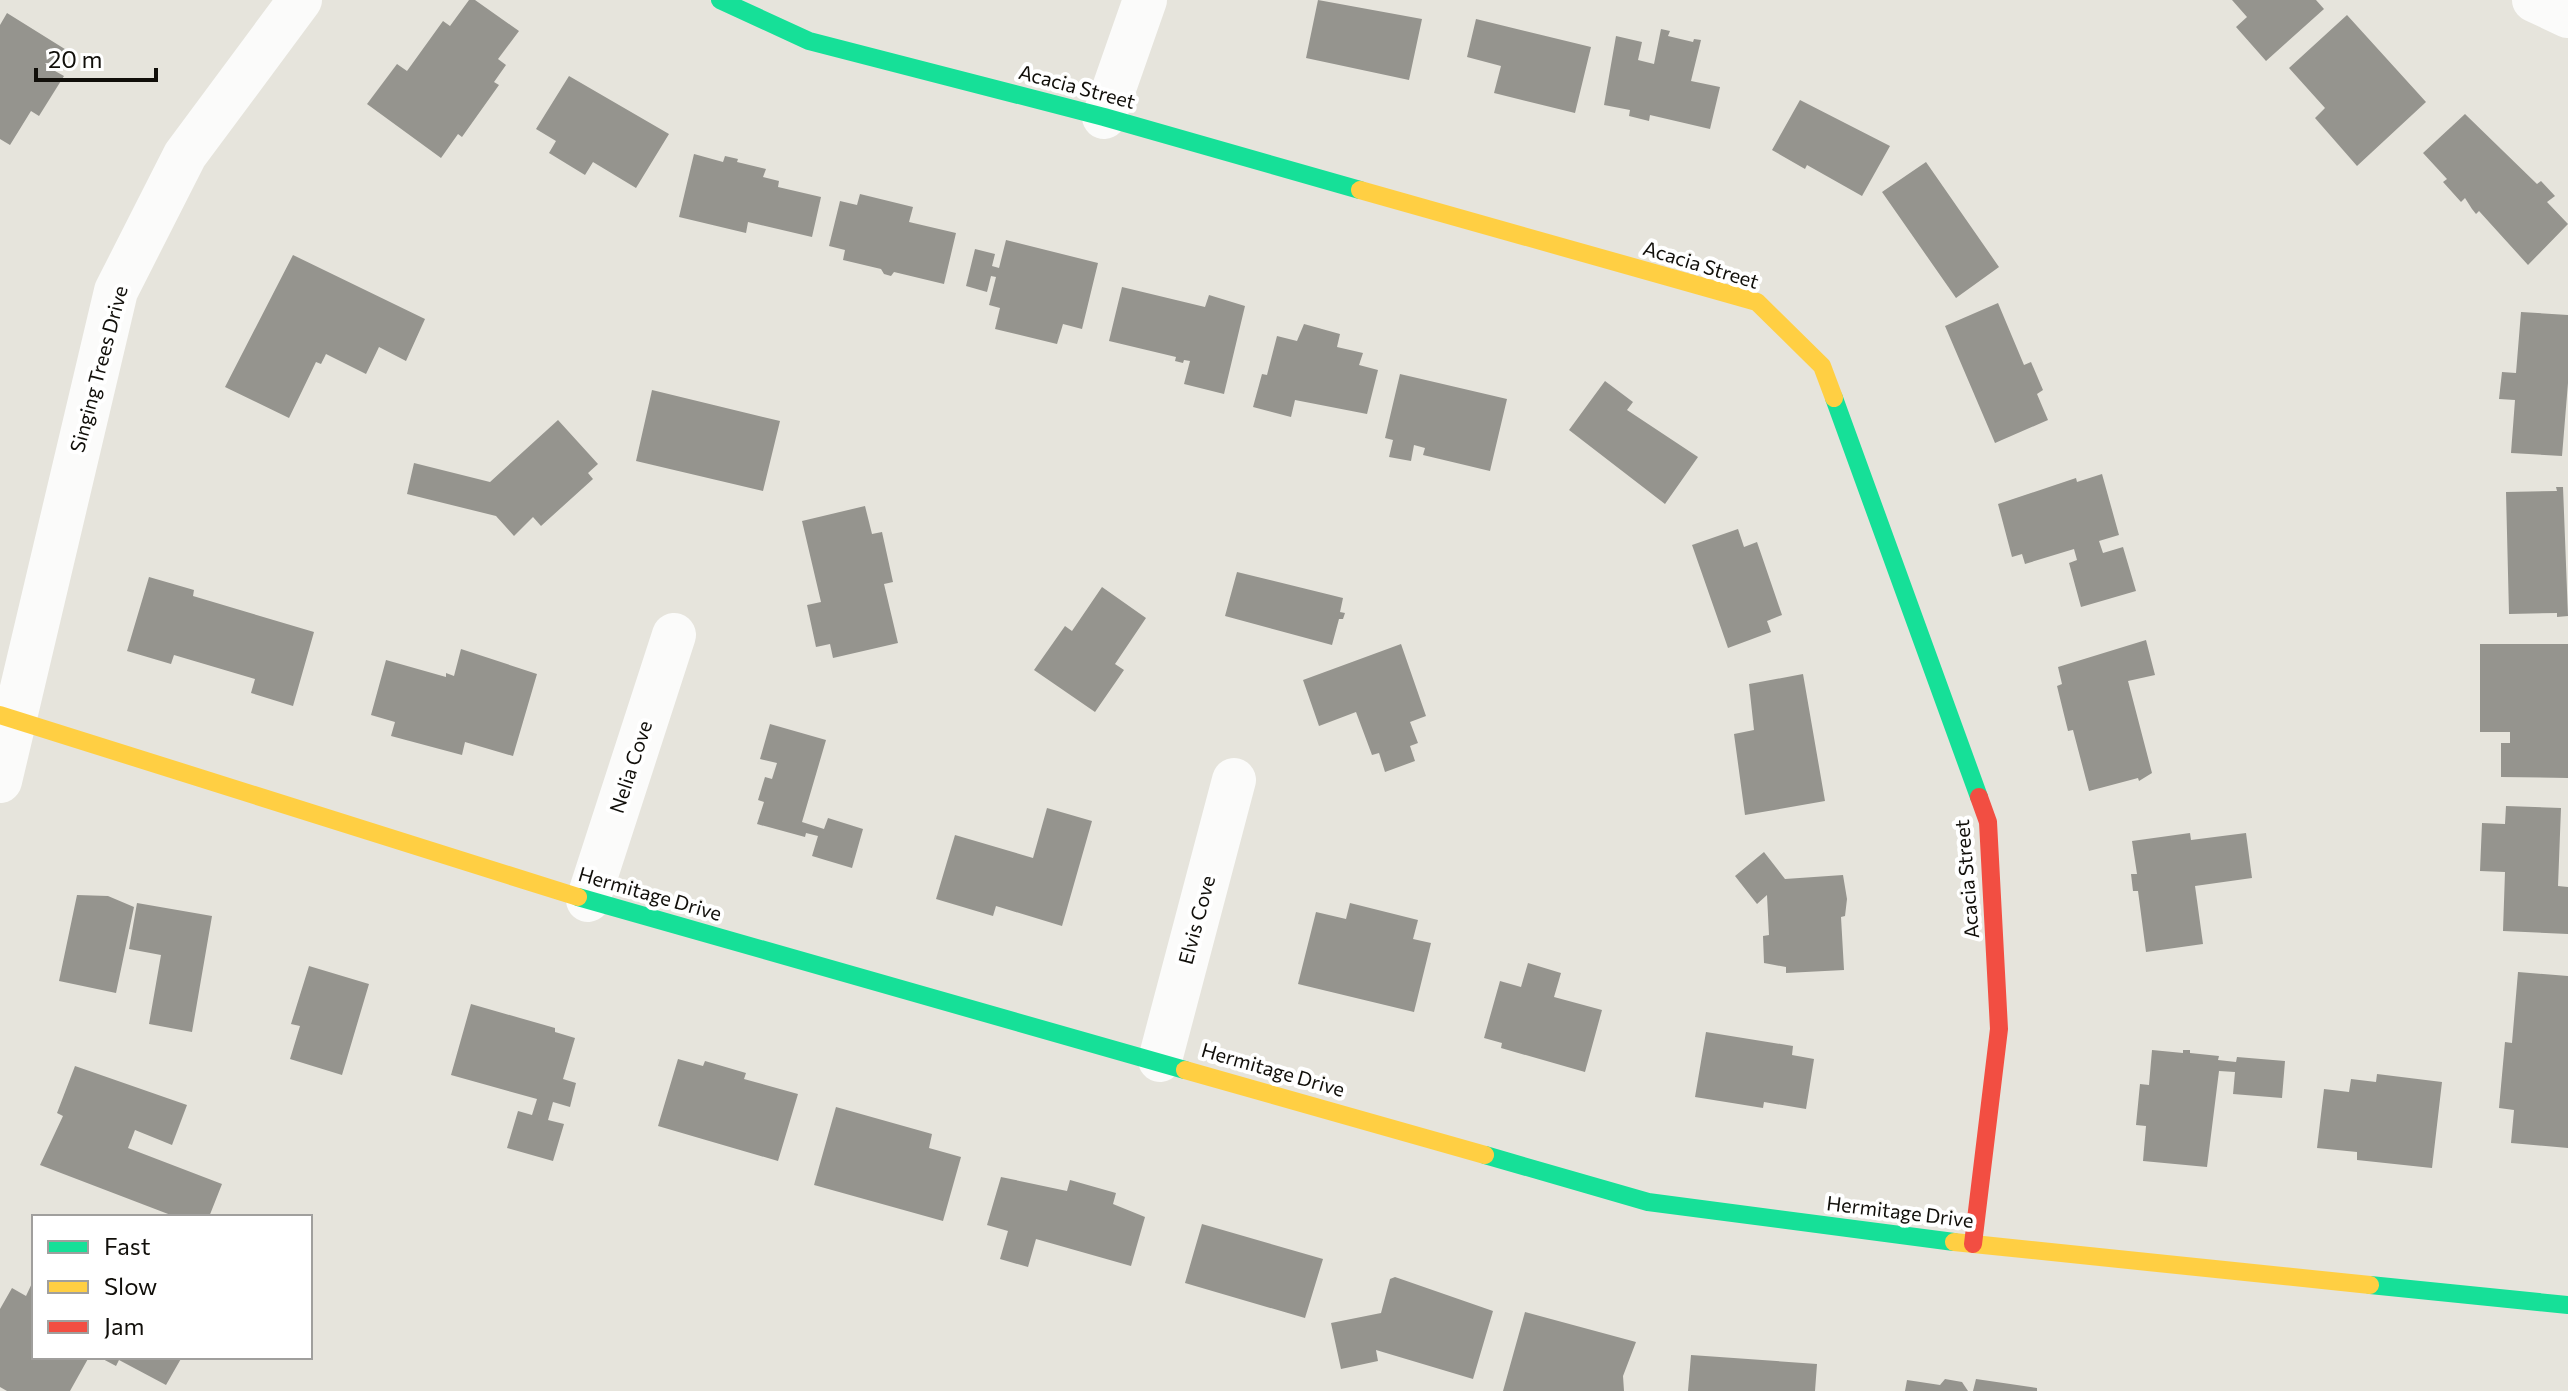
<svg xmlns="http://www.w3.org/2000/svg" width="2568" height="1391" font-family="Commissioner,sans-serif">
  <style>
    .building { fill: #95948e }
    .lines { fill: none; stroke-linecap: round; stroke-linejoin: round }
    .street { stroke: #fbfbfa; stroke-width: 44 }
    .fast { stroke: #16e098; stroke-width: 18 }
    .slow { stroke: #ffcf43; stroke-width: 18 }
    .jam { stroke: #f24e42; stroke-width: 18 }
    .labels { text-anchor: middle; stroke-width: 8; stroke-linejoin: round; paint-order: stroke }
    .street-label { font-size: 20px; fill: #110f0a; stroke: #fff }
  </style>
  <rect width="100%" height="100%" fill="#e6e4dc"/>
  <path class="building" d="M469 0H475L519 31 498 59 506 65 494 82 499 85 462 137 458 134 441 158 367 104 397 64 407 71 443 21 450 26Z
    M1318 0 1422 19 1409 80 1306 58Z
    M2232 0H2316L2324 9 2266 61 2236 27 2247 17Z
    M7 13 68 51 55 71 64 76 39 116 31 111 10 145 0 139V25Z
    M2347 15 2426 102 2357 166 2315 118 2325 108 2289 68Z
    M1476 19 1591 47 1575 113 1494 93 1501 66 1467 57Z
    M1661 29 1670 31 1668 36 1693 42 1694 39 1701 40 1691 81 1720 87 1710 129 1650 115 1649 121 1629 116 1630 110 1604 105 1616 36 1642 42 1638 60 1654 64Z
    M569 76 669 134 636 188 593 162 585 175 549 153 556 141 536 129Z
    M1800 100 1890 146 1862 196 1807 165 1805 169 1772 150Z
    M2465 114 2537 184 2541 181 2555 196 2547 202 2568 224 2528 265 2479 211 2476 214 2472 209 2465 198 2461 202 2443 182 2447 179 2423 153Z
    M694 154 723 162 725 156 738 159 737 162 766 169 763 177 779 181 778 187 821 197 812 237 748 222 746 233 679 217Z
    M1926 162 1999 267 1956 298 1882 192Z
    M860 194 913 207 909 222 956 233 944 284 894 272 891 276 884 274 881 269 843 260 845 250 829 246 840 201 857 205Z
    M1006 240 1098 263 1082 329 1063 324 1057 344 995 329 1000 308 989 305 996 277 991 276 987 292 966 286 975 249 995 254 992 266 999 268Z
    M293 255 425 319 406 361 379 347 366 374 326 354 321 364 316 362 289 418 225 387Z
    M1122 287 1205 307 1209 295 1245 306 1224 394 1184 384 1190 361 1184 360 1183 363 1175 361 1176 357 1109 341Z
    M1998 303 2024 365 2031 362 2043 390 2037 394 2048 420 1995 443 1945 326Z
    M2521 312 2568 315V383L2562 456 2511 453 2515 400 2499 399 2502 372 2516 373Z
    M1304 324 1340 334 1337 347 1363 353 1359 365 1378 370 1367 414 1295 400 1291 417 1253 407 1262 374 1267 375 1277 336 1297 341Z
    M1400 374 1507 399 1490 471 1423 455 1425 448 1414 445 1411 461 1389 457 1393 440 1385 438Z
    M1605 381 1633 402 1627 410 1698 457 1665 504 1569 430Z
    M652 390 780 421 763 491 636 461Z
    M558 420 598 464 588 473 593 479 541 526 533 517 514 536 496 516 407 494 414 463 490 482Z
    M2102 474 2119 535 2099 541 2103 553 2123 547 2136 591 2081 607 2069 563 2077 560 2074 549 2025 564 2022 554 2012 557 1998 504 2076 478 2077 482Z
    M2556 487H2563L2568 616 2557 617V613L2509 614 2506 492 2557 491Z
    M865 506 872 534 882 532 893 582 884 584 898 643 833 658 830 644 816 647 807 605 821 602 802 521Z
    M1738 529 1744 547 1757 542 1782 615 1767 621 1771 632 1728 648 1692 545Z
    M1237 572 1343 598 1340 612 1345 613 1343 619H1339L1332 645 1225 616Z
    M149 577 194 590 193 596 314 632 293 706 251 693 255 679 174 655 171 664 127 651Z
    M1102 587 1146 618 1115 664 1124 670 1095 712 1034 670 1065 626 1072 631Z
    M2146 640 2155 675 2128 681 2152 773 2139 781 2138 778 2089 791 2073 730 2068 731 2057 686 2062 684 2058 667Z
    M1401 644 1426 716 1410 722 1418 743 1410 746 1415 761 1385 772 1379 753 1372 755 1356 712 1319 726 1303 680Z
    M2480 644H2568V778L2501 777V743H2510V732H2480Z
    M461 649 537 674 513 756 465 742 462 755 391 736 395 722 371 715 386 660 446 677V673L454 676Z
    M1803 674 1825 801 1745 815 1734 734 1754 730 1749 684Z
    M770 724 826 740 802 822 824 829 828 818 863 829 852 868 812 856 818 836 806 833 805 837 757 824 764 802 758 800 765 777 772 779 777 763 760 759Z
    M2506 806 2561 808 2558 886 2568 887V934L2503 931 2505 872 2480 871 2482 823 2505 824Z
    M1047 808 1092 821 1062 926 996 906 993 916 936 899 955 835 1033 858Z
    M2190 833 2191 840 2246 833 2252 878 2195 886 2203 944 2146 952 2138 891H2133L2131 874H2137L2132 841Z
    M1764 852 1785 879 1843 875 1847 899 1845 916 1841 917 1844 970 1786 973V967L1764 963 1763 936 1769 935 1767 895 1757 904 1735 876Z
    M77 895 108 896 134 907 116 993 59 981Z
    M137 903 212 916 192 1032 149 1024 161 955 129 949Z
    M1350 903 1418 920 1413 939 1431 943 1414 1012 1298 984 1316 912 1346 919Z
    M1528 963 1561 973 1554 997 1602 1010 1585 1072 1501 1048 1502 1043 1484 1038 1500 981 1521 987Z
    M309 966 369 984 342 1075 290 1059 300 1026 291 1024Z
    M2518 972 2568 976V1148L2511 1143 2514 1110 2499 1108 2505 1042 2512 1043Z
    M471 1004 555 1028V1032L575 1038 563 1079 576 1083 570 1107 553 1102 548 1120 564 1124 553 1161 507 1148 518 1111 532 1115 537 1099 451 1075Z
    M1706 1032 1793 1046 1792 1055 1814 1059 1806 1109 1764 1102 1763 1108 1695 1097Z
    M2152 1050 2183 1053V1050H2190V1053L2219 1056 2218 1060 2236 1062 2237 1057 2285 1061 2282 1098 2233 1094 2235 1072 2219 1071 2207 1167 2143 1161 2146 1126 2136 1125 2140 1084 2149 1085Z
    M678 1059 703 1066 705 1061 746 1073 744 1079 798 1094 778 1161 658 1126Z
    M75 1066 187 1105 172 1145 135 1130 128 1148 222 1184 209 1217H176L40 1165 63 1116 57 1113Z
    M2377 1074 2442 1082 2432 1168 2357 1160V1152L2317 1148 2324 1089 2349 1092 2351 1079 2376 1082Z
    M836 1107 932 1134 929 1148 961 1157 943 1221 814 1185Z
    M1001 1177 1067 1191 1070 1180 1116 1193 1113 1204 1145 1217 1131 1266 1036 1239 1028 1267 1000 1259 1008 1231 987 1225Z
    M1202 1224 1323 1259 1305 1318 1185 1283Z
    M1395 1277 1493 1311 1473 1379 1376 1350 1378 1361 1341 1369 1331 1323 1381 1313 1390 1279Z
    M34 1279V1357H89L70 1391H7L0 1387V1309L12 1288 26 1296Z
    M1525 1312 1636 1342 1623 1376 1624 1391H1503Z
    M1691 1355 1817 1364 1815 1391H1688Z
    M99 1357H182L166 1385 119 1360 116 1366Z
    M1945 1379 1962 1382 1968 1391H1905L1907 1380 1940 1385Z
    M1976 1379 2037 1388V1391H1973Z"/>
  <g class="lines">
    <path class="street" d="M2534 0 2568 16
      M1104 117 1145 0
      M0 781 116 291 185 155 300 0
      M588 900 674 635
      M1160 1060 1234 780"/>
    <path class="fast" d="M720 0 809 41 1104 117 1360 190
      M1834 398 1979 797
      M578 897 1185 1070
      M1485 1155 1648 1202 1954 1242
      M2370 1285 2568 1305"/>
    <path class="slow" d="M1360 190 1757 302 1822 366 1834 398
      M0 715 578 897
      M1185 1070 1485 1155
      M1954 1242 2370 1285"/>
    <path class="jam" d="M1973 1244 1999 1029 1988 822 1979 797"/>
  </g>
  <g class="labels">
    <g class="street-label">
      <text transform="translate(1077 87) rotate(15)" y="7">Acacia Street</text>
      <text transform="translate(1701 265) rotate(17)" y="7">Acacia Street</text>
      <text transform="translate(99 369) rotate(-75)" y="7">Singing Trees Drive</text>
      <text transform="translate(631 767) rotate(-72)" y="7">Nelia Cove</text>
      <text transform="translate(1967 879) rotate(-95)" y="7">Acacia Street</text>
      <text transform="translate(650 894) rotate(16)" y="7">Hermitage Drive</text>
      <text transform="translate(1197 920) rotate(-75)" y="7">Elvis Cove</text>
      <text transform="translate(1273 1070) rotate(16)" y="7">Hermitage Drive</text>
      <text transform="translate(1900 1212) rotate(7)" y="7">Hermitage Drive</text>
    </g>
  </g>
  <rect x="32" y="1215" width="280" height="144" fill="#ffffff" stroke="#a09f9d" stroke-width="2"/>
  <rect x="48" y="1241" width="40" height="12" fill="#16e098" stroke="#a09f9d" stroke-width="2"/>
  <text x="104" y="1255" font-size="24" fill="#110f0a">Fast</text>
  <rect x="48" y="1281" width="40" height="12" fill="#ffcf43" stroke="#a09f9d" stroke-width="2"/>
  <text x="104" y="1295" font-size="24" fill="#110f0a">Slow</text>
  <rect x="48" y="1321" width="40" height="12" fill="#f24e42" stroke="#a09f9d" stroke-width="2"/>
  <text x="104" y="1335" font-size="24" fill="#110f0a">Jam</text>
  <path d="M36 68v12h120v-12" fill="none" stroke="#110f0a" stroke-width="4"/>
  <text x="48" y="68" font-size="24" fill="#110f0a" stroke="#ffffff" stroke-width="6" paint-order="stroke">20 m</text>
</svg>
